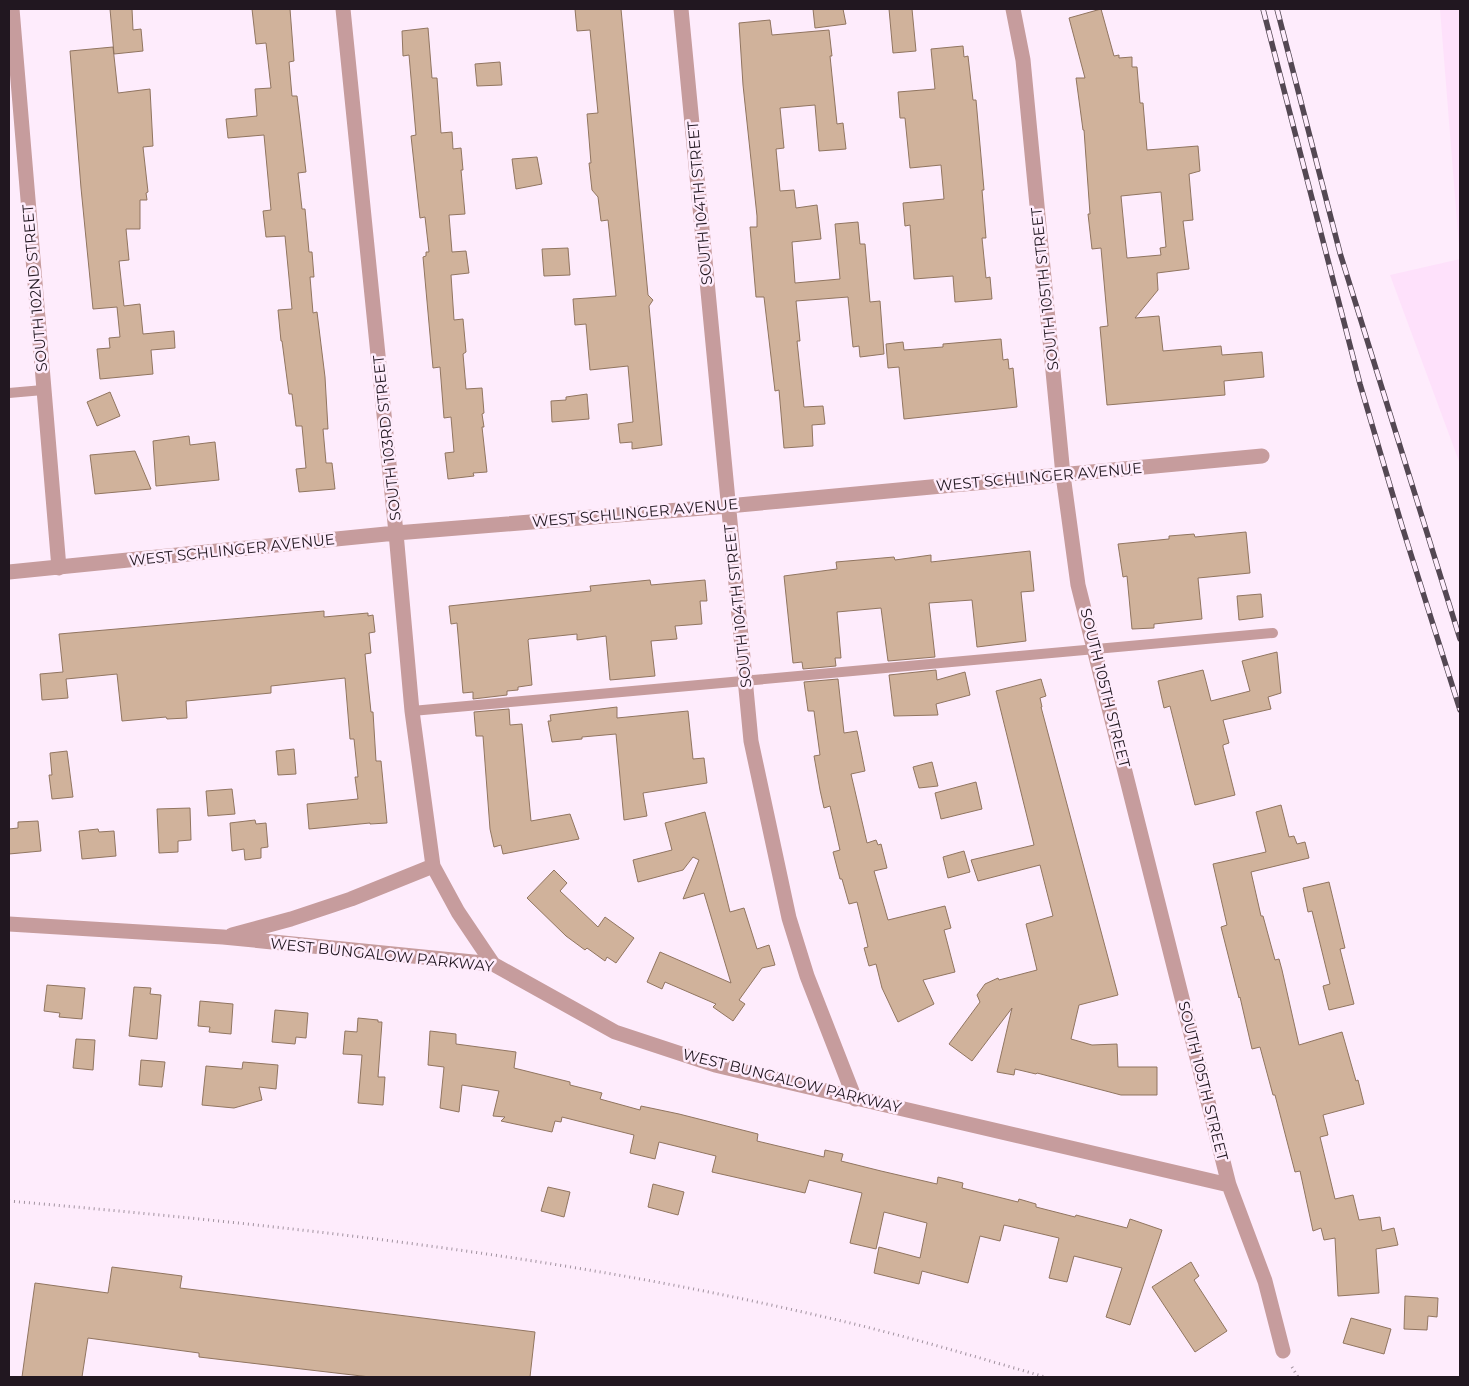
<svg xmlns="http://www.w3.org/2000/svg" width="1469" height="1386" font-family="Montserrat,sans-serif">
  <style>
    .built { fill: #fee1fb }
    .building { fill: #d0b29b; stroke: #917560; fill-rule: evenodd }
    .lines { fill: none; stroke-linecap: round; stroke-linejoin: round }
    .path { stroke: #a1929f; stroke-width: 3; stroke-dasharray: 1 4; stroke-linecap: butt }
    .lane { stroke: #c69c9d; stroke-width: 10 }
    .street { stroke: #c69c9d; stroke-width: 15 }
    .rail-casing { stroke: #544853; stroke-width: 5.5 }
    .rail { stroke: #feecfc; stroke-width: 4; stroke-dasharray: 11; stroke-linecap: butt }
    .labels { text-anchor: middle; stroke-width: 5; stroke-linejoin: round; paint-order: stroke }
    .street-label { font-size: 15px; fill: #211720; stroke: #feecfc }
  </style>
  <rect width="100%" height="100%" fill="#feecfc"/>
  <path class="built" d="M1440 9H1460V464L1390 275 1460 259Z"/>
  <path class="building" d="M110 9H132L133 30 141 29 143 51 114 54Z
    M252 9H290L294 61 289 62 292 96H297L306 172 298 173 302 209H305L309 252H312L314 277H310L313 313 317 312 325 377 328 429H323L326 463H332L335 489 299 492 296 469 306 468 302 426H296L292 394H289L282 341H281L278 310 292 309 285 236 266 237 263 211 271 210 264 135 228 138 226 119 257 116 255 89 271 88 266 43 256 44Z
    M575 9H621L648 295 653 300 649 306 662 445 632 449V442L620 443 618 424 633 422 628 366 590 370 586 324 575 325 573 299 616 296 608 220 601 221 598 197 592 190 589 163H591L587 114 598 113 590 30 577 31Z
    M813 9H843L846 24 815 28Z
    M889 9H912L916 51 893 53Z
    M1101 9 1114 56 1119 55V58L1132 57V67H1137L1140 103H1143L1147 150 1198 146 1200 171 1189 174 1193 220 1183 221 1189 269 1157 273 1158 290 1135 318 1159 316 1163 351 1221 346 1222 355 1262 352 1264 377 1224 381 1225 395 1107 405 1100 327 1108 326 1101 248 1092 249 1088 214H1090L1084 130H1083L1076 78H1085L1069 18ZM1161 192 1166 247 1160 248 1161 255 1127 258 1121 196Z
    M770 20 772 35 829 30 832 56H830L837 124 843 123 846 149 819 151 815 105 780 108 784 148 776 149 780 191 794 190 796 208 817 205 821 239 792 242 795 283 840 279 835 224 858 222 860 244H865L870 302 880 301 884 354 860 357 859 346 853 347 848 297 796 301 800 341H797L804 407 823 406 825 424 812 425 813 446 784 448 779 390 775 391 764 297H756L750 227H757V216L743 85 739 23Z
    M428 28 432 78H437L441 133 452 132 453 149 461 148 463 170H461L465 214 449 215 452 252 466 251 469 273 451 275 454 320 463 319 466 352 463 354 466 389 482 388 484 413 482 414 484 427H482L487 472 473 473 474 476 448 479 445 453 454 452 451 417 444 418 440 367 433 368 423 257 426 256V252H429L425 217 420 218 411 136 416 135 409 55 403 56 402 31Z
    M963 46 964 57 968 56 973 100H976L984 190H982L986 238H982L986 278 990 277 992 299 955 302 953 276 914 279 910 225 905 226 903 203 944 199 941 165 910 168 905 118H900L898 92 935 89 931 49Z
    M113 47 118 93 150 89 153 146 143 147 148 192 146 193 147 200H140V229H126L129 260 119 261 124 306 140 304 143 334 174 331 175 348 151 350 153 374 100 379 97 349 110 348 109 338 120 337 117 307 93 309 81 188 70 51Z
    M500 62 502 85 477 86 475 64Z
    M537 157 542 184 516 189 512 159Z
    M568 248 570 275 544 276 542 249Z
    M1001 339 1003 360 1008 359 1009 369 1013 368 1017 407 904 419 899 367 888 368 886 344 903 342 904 350 943 347V344Z
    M110 392 120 416 97 426 87 402Z
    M587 394 589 419 552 422 551 401 566 400V397Z
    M189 436 190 445 215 442 219 480 156 486 153 441Z
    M135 451 151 489 95 494 90 455Z
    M1246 532 1250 573 1198 578 1202 619 1154 624V628L1132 629 1127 576 1123 577 1118 544 1169 539V536L1194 534 1195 537Z
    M1030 551 1034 591 1021 592 1026 641 977 647 972 600 929 603 935 657 888 661 881 608 837 612 841 658H835L836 666 803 669 802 662 793 663 784 576 837 569 836 562 894 557 895 560 931 555V562Z
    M650 580 651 585 705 580 707 601H700L702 624 675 626 677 639 651 641 655 676 610 680 606 636 577 640V634L529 639 528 640 532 685 518 687V690L507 691V695L473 699V692L463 693 457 623 451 624 449 606 591 591 590 586Z
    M1261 594 1263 617 1239 620 1237 596Z
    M324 611V617L368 613V616L373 615 375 632 369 633 371 653 365 654 371 712H373L376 761H381L387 823 370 824V823L309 829 307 804 358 799 355 777H358L354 739H350L345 678 271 686V693L186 701 187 718 167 719 166 717 122 721 117 674 66 679 68 698 42 700 40 674 63 672 59 634Z
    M1277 652 1281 693 1268 697 1271 709 1223 720 1229 743 1223 745V747L1235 795 1195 805 1170 706 1164 708 1158 681 1203 670 1211 701 1250 691 1242 661Z
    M936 670 937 680 965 672 970 695 936 704 938 715 894 716 889 675Z
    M838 679 844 733 857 731 865 771 851 774 867 843 876 840 878 845 881 844 887 868 874 871 888 920 945 906 951 928 944 930 955 972 923 980 934 1004 898 1022 882 988 876 964 869 966 864 948 868 947 857 902 849 904 842 879H840L833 852 840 850 830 806 824 808 820 790 814 756 820 755 814 711H808L804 682Z
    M1041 679 1046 696 1040 698 1042 707H1041L1118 995 1079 1005 1071 1039 1092 1045 1117 1044 1118 1067H1157V1095H1121L1037 1073 1036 1074 1015 1069 1014 1075 997 1072 1012 1008 972 1061 949 1044 980 1002 977 995 985 984 998 978 999 980 1037 970 1026 924 1053 916 1040 865 978 881 971 860 1034 845 996 691Z
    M617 707V718L688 711 693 759 704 758 707 783 643 793 647 816 624 820 616 734 582 737V739L552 742 548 721H551L550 715Z
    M509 709 510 725 522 724 531 821 570 814 579 839 503 854 501 845 494 847 490 829 483 736H476L474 712Z
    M294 749 296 774 278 775 276 751Z
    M67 751 73 797 52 799 49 775H52L50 753Z
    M932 762 938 786 919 788 913 767Z
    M976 782 982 809 941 819 935 793Z
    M232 789 235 814 208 816 206 791Z
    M1281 805 1289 837 1294 836 1297 844 1305 842 1309 858 1251 872 1261 916H1263L1275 960 1279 959 1282 970 1299 1045 1342 1032 1356 1081 1358 1080 1364 1104 1323 1115 1328 1135 1320 1137 1335 1199 1353 1195 1359 1220 1380 1217 1382 1231 1394 1228 1398 1245 1376 1249 1379 1293 1338 1296 1335 1238 1324 1240 1321 1228 1313 1231 1300 1171 1295 1172 1275 1095H1273L1260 1047 1252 1049 1240 997 1239 998 1221 927 1227 925 1213 864 1266 852 1256 812Z
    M190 808 191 840 178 841V852L159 853 157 809Z
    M705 812 730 912 744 908 757 949 769 945 775 965 762 968 739 1000 745 1004 733 1021 713 1007 716 1004 665 982 662 989 647 982 660 952 731 983 704 893 683 899 699 860 693 857 683 870 638 882 633 860 672 850 665 823Z
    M255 820 256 824 266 823 268 847 261 848V858L245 860 244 849 232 851 230 823Z
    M38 821 41 851 9 854V829L18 828V822Z
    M98 829 99 832 114 831 116 856 82 859 79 831Z
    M964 851 970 872 948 878 943 857Z
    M554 870 567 883 560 891 598 927 605 917 634 938 616 963 607 957 605 961 587 948 585 950 566 936 527 898Z
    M1329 882 1345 948 1340 949 1354 1004 1329 1010 1323 986 1330 984 1312 911 1308 912 1303 888Z
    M47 985 85 988 82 1019 59 1017 60 1013 44 1011Z
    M134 987 151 988 150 994 161 995 157 1039 129 1036Z
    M200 1001 233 1004 231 1034 209 1032 210 1027 198 1026Z
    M275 1010 308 1013 306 1038 296 1037 295 1044 272 1042Z
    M358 1018 378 1020V1022H382L378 1077H385L383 1105 358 1103 362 1055 343 1054 345 1031 357 1032Z
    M430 1031 456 1034V1044L516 1052 514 1068 570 1082V1085L602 1093 600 1099 640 1110 641 1106 679 1114 758 1134 757 1141 824 1157 825 1150 843 1154 841 1161 881 1171 937 1184 938 1177 963 1183 962 1188 1018 1202 1019 1199 1036 1204V1207L1075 1217 1076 1215 1127 1228 1130 1219 1162 1230 1130 1325 1106 1317 1122 1268 1074 1256 1067 1282 1049 1278 1059 1238 1004 1225 1000 1241 980 1236 968 1283 922 1271 919 1284 874 1273 879 1247 920 1258 927 1223 884 1212 876 1249 850 1243 862 1193 809 1180 805 1193 712 1172 716 1156 659 1142 655 1159 630 1153 634 1135 562 1117 561 1122 555 1121 552 1132 501 1121 505 1117 493 1116 499 1091 462 1085 459 1112 440 1108 444 1067 428 1065Z
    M76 1039 95 1040 93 1070 73 1068Z
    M141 1060 165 1062 162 1087 139 1085Z
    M243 1062 278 1065 276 1089 259 1087 262 1100 234 1108 202 1105 206 1066 242 1069Z
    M653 1184 684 1192 678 1215 648 1207Z
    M548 1187 570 1192 564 1217 541 1211Z
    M1191 1262 1199 1276 1194 1280 1227 1331 1195 1352 1152 1287Z
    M112 1267 182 1276 180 1288 535 1332 530 1377H370L199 1357V1353L88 1338 82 1377H22L35 1283 108 1293Z
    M1405 1296 1438 1298 1437 1317 1428 1316 1427 1330 1404 1329Z
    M1351 1318 1391 1329 1384 1354 1343 1343Z"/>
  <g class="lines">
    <path class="path" d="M9 1201C281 1225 554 1254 820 1316 896 1333 970 1355 1045 1377
      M1292 1367 1298 1377"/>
    <path class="lane" d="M9 393 43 390
      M412 711 1273 633"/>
    <path class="street" d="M12 9 59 568
      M343 9 396 533 412 711 433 866 458 912 493 964
      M681 9 751 741 789 918 807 976 855 1099
      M1013 9 1023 60 1063 475 1078 585 1229 1185 1265 1281 1283 1351
      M9 572 396 533 728 506 1262 456
      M9 924 223 937 493 964 615 1032 715 1065 1229 1185
      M232 935 291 919 351 899 433 866"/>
    <g class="rail-casing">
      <path id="rail" d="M1263 9 1360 384 1402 526 1460 710
        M1277 9 1340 253 1460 639"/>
    </g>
    <use href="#rail" class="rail"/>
  </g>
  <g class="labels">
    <g class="street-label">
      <text transform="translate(700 203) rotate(-95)" y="5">SOUTH 104TH STREET</text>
      <text transform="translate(35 288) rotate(-95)" y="5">SOUTH 102ND STREET</text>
      <text transform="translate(1045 289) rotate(-96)" y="5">SOUTH 105TH STREET</text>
      <text transform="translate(387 438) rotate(-96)" y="5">SOUTH 103RD STREET</text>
      <text transform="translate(1039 477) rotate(-5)" y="5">WEST SCHLINGER AVENUE</text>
      <text transform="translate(635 513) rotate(-5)" y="5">WEST SCHLINGER AVENUE</text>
      <text transform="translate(232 550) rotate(-6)" y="5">WEST SCHLINGER AVENUE</text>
      <text transform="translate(738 606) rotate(-96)" y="5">SOUTH 104TH STREET</text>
      <text transform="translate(1105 688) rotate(76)" y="5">SOUTH 105TH STREET</text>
      <text transform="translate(382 955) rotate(6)" y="5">WEST BUNGALOW PARKWAY</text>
      <text transform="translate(792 1081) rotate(14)" y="5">WEST BUNGALOW PARKWAY</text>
      <text transform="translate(1203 1081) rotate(76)" y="5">SOUTH 105TH STREET</text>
    </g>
  </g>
  <rect width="1469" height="1386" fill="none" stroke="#211720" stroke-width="20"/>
</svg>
